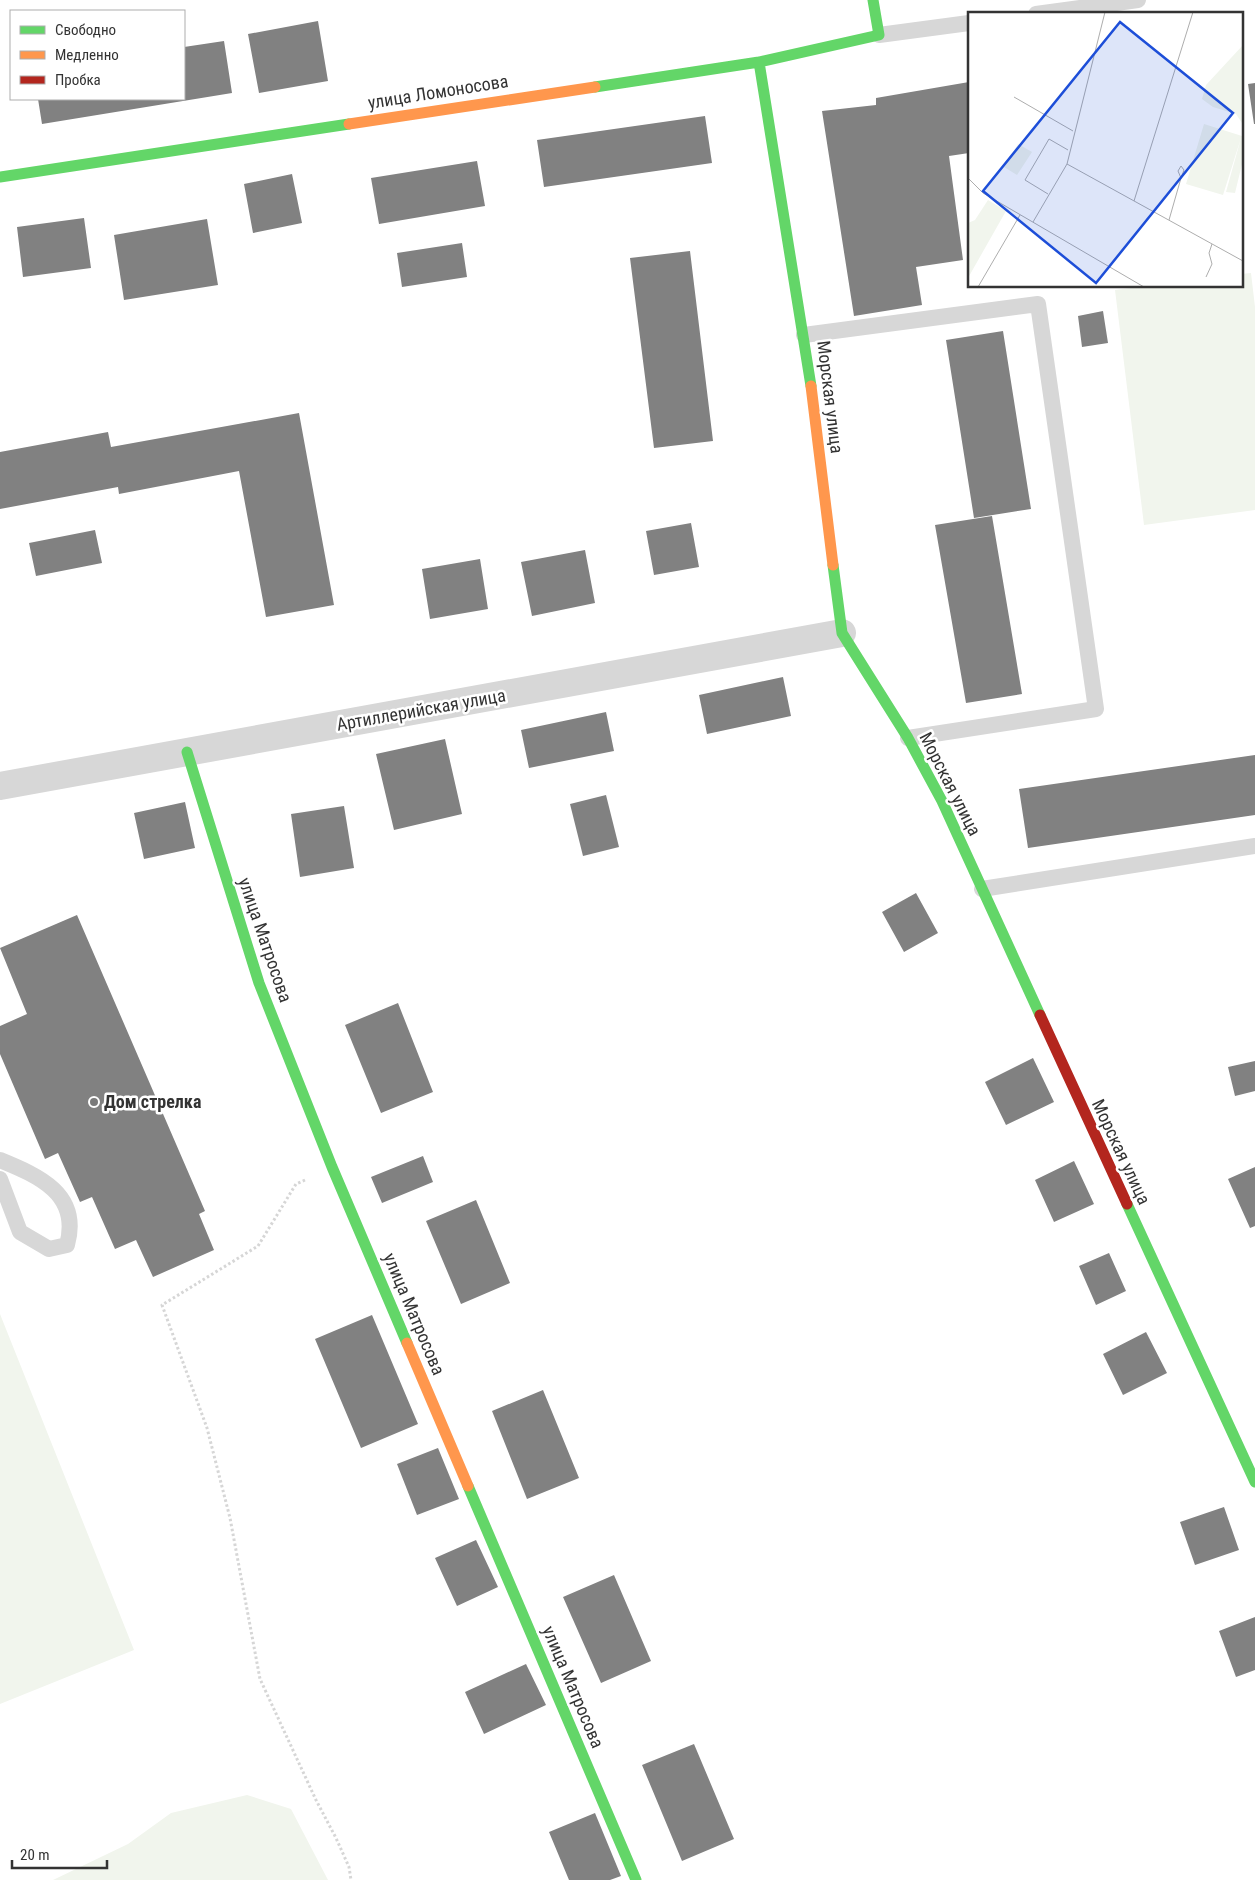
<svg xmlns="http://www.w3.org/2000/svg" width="1255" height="1880" font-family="'Roboto Condensed',sans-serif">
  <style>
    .green { fill: #f1f5ed }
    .building { fill: #818181 }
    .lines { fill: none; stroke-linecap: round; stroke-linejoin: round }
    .path { stroke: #d6d6d6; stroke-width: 3; stroke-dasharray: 2.5 2.5; stroke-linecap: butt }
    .lane { stroke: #d7d7d7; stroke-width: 16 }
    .street { stroke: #d7d7d7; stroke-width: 28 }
    .fast { stroke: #63d668; stroke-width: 11 }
    .slow { stroke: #ff974d; stroke-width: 11 }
    .jam { stroke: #b3261e; stroke-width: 11 }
    .poi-dot { fill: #7a7a7a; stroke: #fff; stroke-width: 2 }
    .labels { text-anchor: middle; stroke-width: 5; stroke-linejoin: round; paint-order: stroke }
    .street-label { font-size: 18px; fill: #333; stroke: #fff }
    .poi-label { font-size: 18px; font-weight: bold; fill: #333; stroke: #fff; text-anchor: start }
    .inset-road { fill: none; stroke: #adadad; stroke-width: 1 }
    .view { fill: #1d4ed8; fill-opacity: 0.15; stroke: #1d4ed8; stroke-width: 2.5 }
    .inset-edge { fill: none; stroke: #333; stroke-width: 2.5 }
  </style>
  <rect width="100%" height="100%" fill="#fff"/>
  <path class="green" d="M1251 273 1255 307V510L1144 525 1115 290 1147 286H1241V274Z
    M0 1314 134 1650 0 1704Z
    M247 1795 291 1809 328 1880H53L128 1844 171 1813Z"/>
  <path class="building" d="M318 21 328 81 259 93 248 34Z
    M224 41 232 93 42 124 38 99H184V47Z
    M969 82V153L949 156 963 260 916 267 922 305 854 316 822 111 876 105V98Z
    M1255 83V124H1254L1248 84Z
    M705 116 712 163 544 187 537 140Z
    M477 161 485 206 379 224 371 178Z
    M292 174 302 223 253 233 244 184Z
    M84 218 91 268 23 277 17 227Z
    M207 219 218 285 124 300 114 235Z
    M462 243 467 277 402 287 397 253Z
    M690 251 713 441 654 448 630 258Z
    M1103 311 1108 343 1082 347 1078 316Z
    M1003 331 1031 509 974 518 946 340Z
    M299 413 334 605 266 617 239 471 119 494 118 487 0 509V452L108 432 111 447Z
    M992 516 1022 694 966 703 935 525Z
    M691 523 699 567 654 575 646 531Z
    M95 530 102 563 36 576 29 543Z
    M585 550 595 603 532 616 521 562Z
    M480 559 488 609 430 619 422 569Z
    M783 677 791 716 707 734 699 695Z
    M606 712 614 751 529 768 521 730Z
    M445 739 462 814 394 830 376 754Z
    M1255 755V815L1028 848 1019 789Z
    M606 795 619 847 583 856 570 804Z
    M185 802 195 848 144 859 134 813Z
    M344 806 354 868 300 877 291 814Z
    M916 893 938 933 904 952 882 912Z
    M77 915 205 1211 199 1214 214 1250 153 1277 136 1240 115 1249 92 1197 80 1202 58 1153 45 1159 0 1054V1026L27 1014 0 948Z
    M398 1003 433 1092 381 1113 345 1025Z
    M1033 1058 1054 1102 1006 1125 985 1082Z
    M1255 1061V1091L1235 1096 1228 1067Z
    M423 1156 433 1182 382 1203 371 1177Z
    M1074 1161 1094 1204 1054 1222 1035 1180Z
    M1255 1167V1226L1250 1228 1228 1179Z
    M476 1200 510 1283 461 1304 426 1221Z
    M1109 1253 1126 1291 1096 1305 1079 1266Z
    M372 1315 418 1424 361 1448 315 1339Z
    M1146 1332 1167 1373 1123 1395 1103 1354Z
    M543 1390 579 1478 527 1499 492 1411Z
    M438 1448 459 1499 417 1515 397 1464Z
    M1224 1507 1239 1550 1195 1565 1180 1522Z
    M476 1540 498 1587 457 1606 435 1558Z
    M614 1575 651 1661 601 1683 563 1597Z
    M1255 1617V1670L1236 1677 1219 1631Z
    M526 1664 546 1705 484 1734 465 1692Z
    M694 1744 734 1839 682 1861 642 1765Z
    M595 1813 621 1876 610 1880H569L549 1832Z"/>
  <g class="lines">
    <path class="path" d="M305 1180 296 1184 258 1246 162 1305 207 1428 230 1518 260 1679 316 1800 336 1838 349 1867 351 1880"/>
    <path class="lane" d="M1036 14 1138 0
      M879 35 969 23
      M804 335 1038 304 1096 709 908 738
      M982 889 1255 846
      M0 1160C39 1176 81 1194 67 1245L49 1249 20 1232 0 1179"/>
    <path class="street" d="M0 786 842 633"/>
    <path class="fast" d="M759 62 811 386
      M595 87 759 62 879 35 873 0
      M0 177 349 124
      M833 565 842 633 908 738 942 801 1040 1015
      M187 752 259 983 332 1167 407 1343
      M1127 1204 1255 1482
      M468 1486 636 1880"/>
    <path class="slow" d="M349 124 595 87
      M811 386 833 565
      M407 1343 468 1486"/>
    <path class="jam" d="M1040 1015 1127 1204"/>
  </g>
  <circle class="poi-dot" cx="94" cy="1102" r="5"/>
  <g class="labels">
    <g class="street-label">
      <text transform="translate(438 92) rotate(-9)" y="6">улица Ломоносова</text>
      <text transform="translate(830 397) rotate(83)" y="6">Морская улица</text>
      <text transform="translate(421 710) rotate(-10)" y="6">Артиллерийская улица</text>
      <text transform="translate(950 784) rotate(63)" y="6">Морская улица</text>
      <text transform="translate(265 940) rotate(71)" y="6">улица Матросова</text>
      <text transform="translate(1121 1152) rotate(65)" y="6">Морская улица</text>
      <text transform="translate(414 1314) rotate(67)" y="6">улица Матросова</text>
      <text transform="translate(573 1687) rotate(67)" y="6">улица Матросова</text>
    </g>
    <g class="poi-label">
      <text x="104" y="1108">Дом стрелка</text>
    </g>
  </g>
  <g transform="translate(968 12)">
    <rect width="275" height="275" fill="#fff"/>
    <path d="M275 33V148L267 181 258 180 273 126 255 183 218 172 236 112 274 124V111L268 102 245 95 234 87 238 73ZM50 132 64 140 49 163 36 155ZM20 188 38 199 0 266V211L7 208Z" fill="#f1f5ed"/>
    <path class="inset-road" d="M46 85 105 119M99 152 275 249M0 166 15 181 176 275M80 182 57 168 81 127 100 138M166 189 225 0M201 208 213 166 210 159 213 154 216 158 213 166M65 210 99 152 137 0M238 265 244 252 241 241 244 232M10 275 52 203"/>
    <path class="view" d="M152 10 265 101 128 271 15 179Z"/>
    <rect width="275" height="275" class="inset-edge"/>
  </g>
  <rect x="10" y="10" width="175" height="90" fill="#ffffff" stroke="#adadad"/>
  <rect x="20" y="26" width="25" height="8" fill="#63d668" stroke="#adadad"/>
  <text x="55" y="35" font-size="15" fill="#333333">Свободно</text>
  <rect x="20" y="51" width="25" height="8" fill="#ff974d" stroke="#adadad"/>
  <text x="55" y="60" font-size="15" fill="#333333">Медленно</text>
  <rect x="20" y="76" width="25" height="8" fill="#b3261e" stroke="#adadad"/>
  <text x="55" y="85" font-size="15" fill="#333333">Пробка</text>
  <path d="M12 1860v8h95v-8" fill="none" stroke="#333333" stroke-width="2.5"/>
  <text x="20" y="1860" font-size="15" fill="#333333" stroke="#ffffff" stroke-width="4" paint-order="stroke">20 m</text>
</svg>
